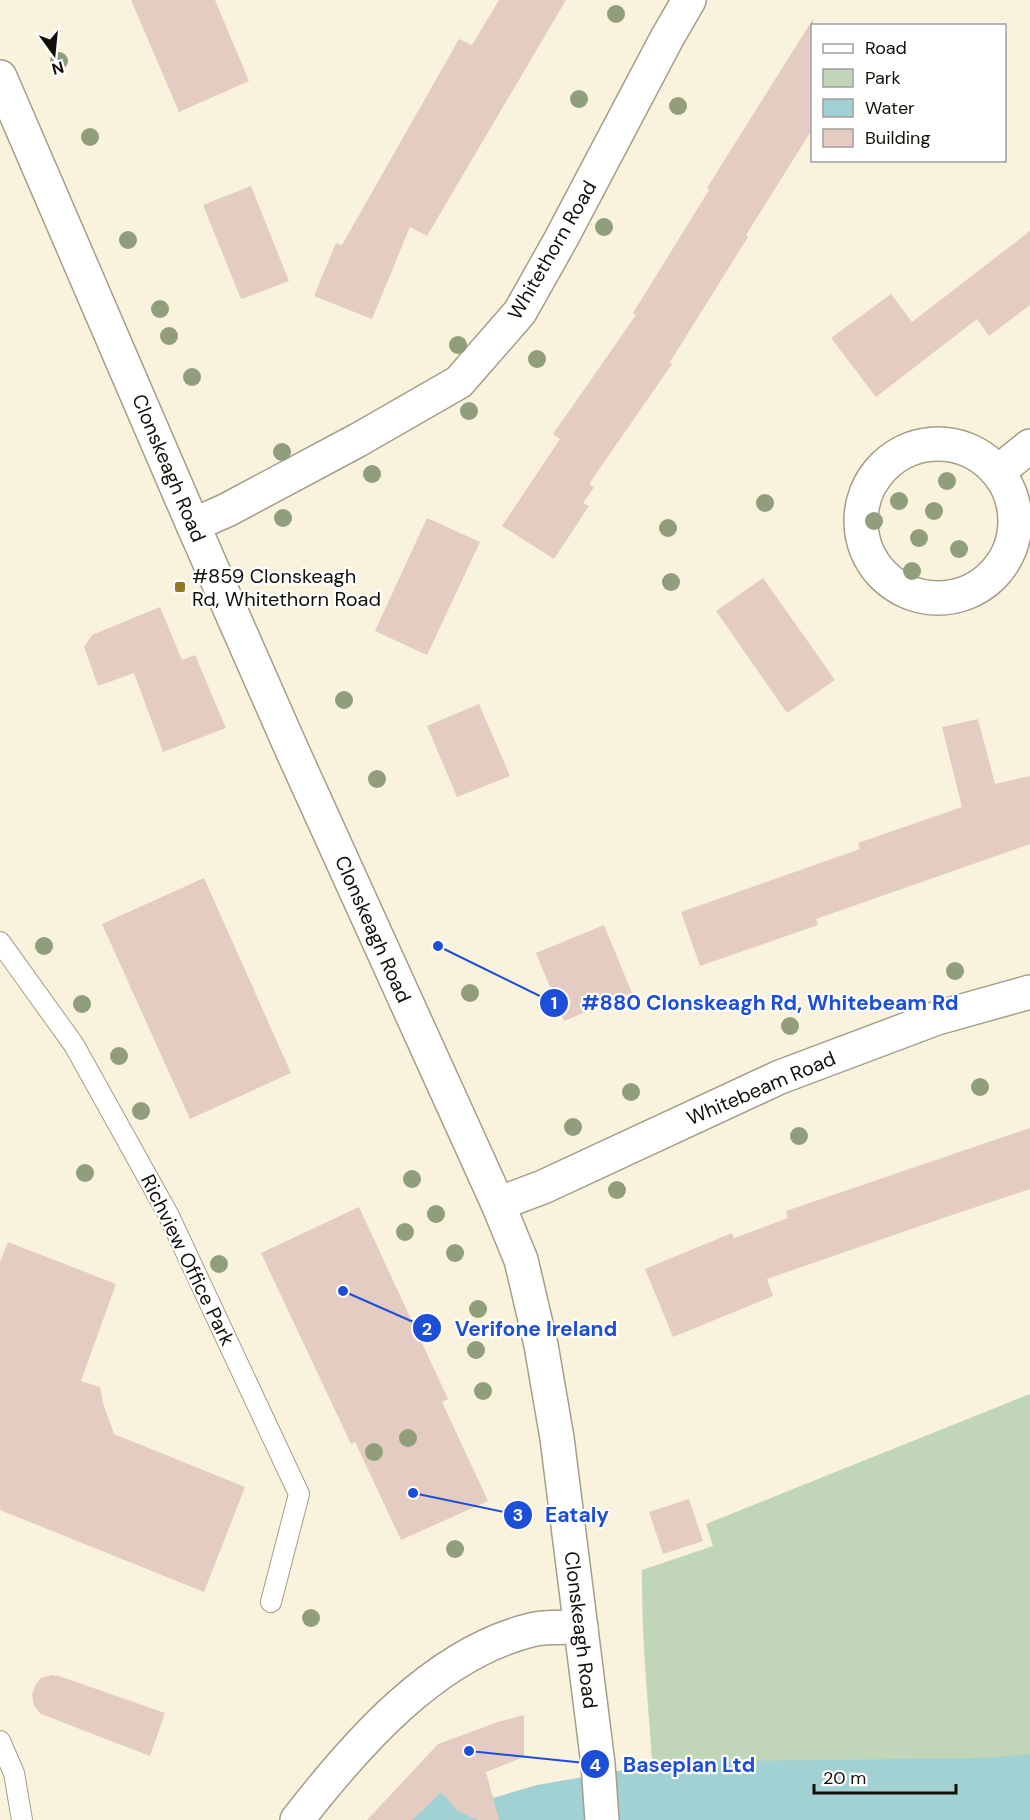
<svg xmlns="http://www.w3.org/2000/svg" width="1030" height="1820" font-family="'DM Sans',sans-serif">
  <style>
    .green { fill: #c1d5b8 }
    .water { fill: #a2d1d4 }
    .building { fill: #e4ccc3 }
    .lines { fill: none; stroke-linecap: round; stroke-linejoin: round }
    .service-casing { stroke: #a59e8a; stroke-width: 22 }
    .minor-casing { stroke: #a59e8a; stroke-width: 36 }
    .tertiary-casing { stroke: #a59e8a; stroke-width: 36 }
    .secondary-casing { stroke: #a59e8a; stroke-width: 36 }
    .service { stroke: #fff; stroke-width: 20 }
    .minor { stroke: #fff; stroke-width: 33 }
    .tertiary { stroke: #fff; stroke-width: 33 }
    .secondary { stroke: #fff; stroke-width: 33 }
    .tree { fill: #909e7b }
    .poi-dot { fill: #917b21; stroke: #fff; stroke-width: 2 }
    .labels { text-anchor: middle; stroke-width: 4.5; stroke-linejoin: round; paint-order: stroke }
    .street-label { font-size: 20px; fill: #121009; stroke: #fff }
    .poi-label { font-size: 20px; fill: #121009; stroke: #fff; text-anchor: start }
    .leader { fill: none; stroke: #1d4ed8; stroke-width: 2 }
    .callout-dot { fill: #1d4ed8; stroke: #fff; stroke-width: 2 }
    .mark-label { font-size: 18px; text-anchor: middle; font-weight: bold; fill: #fff }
    .callout-label { font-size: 21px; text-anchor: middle; font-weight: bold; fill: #1d4ed8; stroke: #fff; stroke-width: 4.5; stroke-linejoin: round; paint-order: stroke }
  </style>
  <rect width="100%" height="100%" fill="#f9f2dc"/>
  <path class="green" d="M1030 1394V1820H656C652 1736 641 1654 642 1570L713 1546 706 1524Z"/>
  <path class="water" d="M1030 1754V1820H400L392 1795 402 1783 419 1813 441 1792 471 1817 478 1819 494 1805 493 1798 537 1785 670 1762 987 1758Z"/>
  <path class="building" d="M131 0H215L249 81 179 112Z
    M499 0H566L427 236 410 227 372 319 314 296 336 243 342 245 459 39 472 45Z
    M813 19V128L746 235 748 237 670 362 672 364 589 484 594 487 583 503 589 506 554 559 502 526 560 439 553 434 636 315 633 313 709 190 707 188Z
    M251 186 289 281 241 299 203 205Z
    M1030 231V305L989 336 977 319 876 397 831 338 891 294 912 322Z
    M427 518 480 542 427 655 375 631Z
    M763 578 835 680 787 713 716 611Z
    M160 607 182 660 195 655 226 728 163 752 134 673 98 686 84 647 92 635Z
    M479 704 510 776 457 797 427 726Z
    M978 719 995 784 1030 776V844L816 919 818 925 700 966 681 912 860 849 858 843 962 807 942 727Z
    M204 878 291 1073 190 1119 102 924Z
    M604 925 632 993 564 1021 536 953Z
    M1030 1128V1189L943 1218 767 1279 773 1296 673 1337 645 1269 732 1233 734 1238 788 1218 786 1211Z
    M359 1207 448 1399 442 1402 488 1501 401 1540 355 1442 351 1444 261 1253Z
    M8 1242 116 1284 81 1381 100 1387 103 1403 114 1434 245 1487 204 1592 0 1510V1262Z
    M689 1499 703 1541 663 1554 649 1512Z
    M52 1675 59 1676 165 1713 150 1756 41 1714 34 1706 32 1694 36 1684 41 1678Z
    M524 1715V1757L486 1772 499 1820H478L458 1811 441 1792 412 1820H367L438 1744 498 1722Z"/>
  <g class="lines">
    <g class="service-casing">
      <path id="service" d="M0 942 74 1045 168 1214 299 1494 271 1602
        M0 1741 14 1773 22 1820"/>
    </g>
    <g class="minor-casing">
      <path id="minor" d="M861 521a77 77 0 1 1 154 0a77 77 0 1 1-154 0Z
        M999 471 1030 446
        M193 525 227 510 358 440 459 382 520 312 561 239 667 38 689 0
        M498 1204 543 1187 780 1077 937 1018 1030 992"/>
    </g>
    <g class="tertiary-casing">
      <path id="tertiary" d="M297 1820C356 1744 434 1654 531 1630 546 1626 565 1628 581 1627"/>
    </g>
    <g class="secondary-casing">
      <path id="secondary" d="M0 77 193 525 292 750 498 1204 521 1260 541 1345 557 1438 598 1764 602 1820"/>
    </g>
    <use href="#service" class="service"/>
    <use href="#minor" class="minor"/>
    <use href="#tertiary" class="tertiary"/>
    <use href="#secondary" class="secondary"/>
  </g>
  <g class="tree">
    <circle cx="616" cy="14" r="9"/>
    <circle cx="59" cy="61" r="9"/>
    <circle cx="579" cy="99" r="9"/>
    <circle cx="678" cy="106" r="9"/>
    <circle cx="90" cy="137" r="9"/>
    <circle cx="604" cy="227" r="9"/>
    <circle cx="128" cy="240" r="9"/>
    <circle cx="160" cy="309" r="9"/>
    <circle cx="169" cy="336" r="9"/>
    <circle cx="458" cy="345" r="9"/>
    <circle cx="537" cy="359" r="9"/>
    <circle cx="192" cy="377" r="9"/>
    <circle cx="469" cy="411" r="9"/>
    <circle cx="282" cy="452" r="9"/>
    <circle cx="372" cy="474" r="9"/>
    <circle cx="947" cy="481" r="9"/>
    <circle cx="899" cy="501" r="9"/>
    <circle cx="765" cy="503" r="9"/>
    <circle cx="934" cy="511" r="9"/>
    <circle cx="283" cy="518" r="9"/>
    <circle cx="874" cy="521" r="9"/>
    <circle cx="668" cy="528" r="9"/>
    <circle cx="919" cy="538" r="9"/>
    <circle cx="959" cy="549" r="9"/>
    <circle cx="912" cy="571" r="9"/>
    <circle cx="671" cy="582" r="9"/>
    <circle cx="344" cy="700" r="9"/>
    <circle cx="377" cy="779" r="9"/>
    <circle cx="44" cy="946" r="9"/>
    <circle cx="955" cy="971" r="9"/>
    <circle cx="470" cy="993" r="9"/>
    <circle cx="82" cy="1004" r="9"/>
    <circle cx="790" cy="1026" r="9"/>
    <circle cx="119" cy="1056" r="9"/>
    <circle cx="980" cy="1087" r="9"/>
    <circle cx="631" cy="1092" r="9"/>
    <circle cx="141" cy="1111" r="9"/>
    <circle cx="573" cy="1127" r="9"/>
    <circle cx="799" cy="1136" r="9"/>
    <circle cx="85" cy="1173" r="9"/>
    <circle cx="412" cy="1179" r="9"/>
    <circle cx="617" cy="1190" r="9"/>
    <circle cx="436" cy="1214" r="9"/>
    <circle cx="405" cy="1232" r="9"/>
    <circle cx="455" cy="1253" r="9"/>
    <circle cx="219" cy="1264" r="9"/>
    <circle cx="478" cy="1309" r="9"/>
    <circle cx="476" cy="1350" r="9"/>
    <circle cx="483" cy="1391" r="9"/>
    <circle cx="408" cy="1438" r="9"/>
    <circle cx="374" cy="1452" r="9"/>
    <circle cx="455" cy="1549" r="9"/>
    <circle cx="311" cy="1618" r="9"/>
  </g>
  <rect class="poi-dot" x="174" y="581" width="12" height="12" rx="3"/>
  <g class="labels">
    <g class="street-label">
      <text transform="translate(552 250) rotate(-60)" y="7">Whitethorn Road</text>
      <text transform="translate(169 468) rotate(67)" y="7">Clonskeagh Road</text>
      <text transform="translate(373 929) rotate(66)" y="7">Clonskeagh Road</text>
      <text transform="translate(761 1088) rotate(-23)" y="7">Whitebeam Road</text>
      <text transform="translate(188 1260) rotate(64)" y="7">Richview Office Park</text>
      <text transform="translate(581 1630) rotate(83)" y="7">Clonskeagh Road</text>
    </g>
    <g class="poi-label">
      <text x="192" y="583">#859 Clonskeagh<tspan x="192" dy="23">Rd, Whitethorn Road</tspan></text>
    </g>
  </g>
  <path class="leader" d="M438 946L554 1003M343 1291L427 1328M413 1493L518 1515M469 1751L595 1764"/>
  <g class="callout-dot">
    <circle cx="438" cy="946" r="6"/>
    <circle cx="343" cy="1291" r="6"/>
    <circle cx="413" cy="1493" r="6"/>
    <circle cx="469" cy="1751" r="6"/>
    <circle cx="554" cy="1003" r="15"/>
    <circle cx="427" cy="1328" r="15"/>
    <circle cx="518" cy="1515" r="15"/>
    <circle cx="595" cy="1764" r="15"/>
  </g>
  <g class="mark-label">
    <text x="554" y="1009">1</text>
    <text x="427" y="1335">2</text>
    <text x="518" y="1521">3</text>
    <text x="595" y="1771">4</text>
  </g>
  <g class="callout-label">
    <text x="770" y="1010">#880 Clonskeagh Rd, Whitebeam Rd</text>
    <text x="536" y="1336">Verifone Ireland</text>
    <text x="577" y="1522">Eataly</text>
    <text x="689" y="1772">Baseplan Ltd</text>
  </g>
  <rect x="811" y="24" width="195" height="138" fill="#ffffff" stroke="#a09f9d" stroke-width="1.5"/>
  <rect x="823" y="44" width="30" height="9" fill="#ffffff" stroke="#a09f9d" stroke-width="1.5"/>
  <text x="865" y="54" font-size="18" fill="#121009">Road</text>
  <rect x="823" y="69" width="30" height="18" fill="#c1d5b8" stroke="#a09f9d" stroke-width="1.5"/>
  <text x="865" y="84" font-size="18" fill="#121009">Park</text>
  <rect x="823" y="99" width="30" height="18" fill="#a2d1d4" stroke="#a09f9d" stroke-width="1.5"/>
  <text x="865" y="114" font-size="18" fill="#121009">Water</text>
  <rect x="823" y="129" width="30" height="18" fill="#e4ccc3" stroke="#a09f9d" stroke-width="1.5"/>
  <text x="865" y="144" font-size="18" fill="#121009">Building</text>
  <g transform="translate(54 54) rotate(165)" stroke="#ffffff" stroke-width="4.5" paint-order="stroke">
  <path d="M0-4.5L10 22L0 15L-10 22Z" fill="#121009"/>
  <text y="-9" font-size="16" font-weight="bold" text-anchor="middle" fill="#121009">N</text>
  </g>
  <path d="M814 1784v9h142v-9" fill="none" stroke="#121009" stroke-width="3"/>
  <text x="823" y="1784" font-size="18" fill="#121009" stroke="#ffffff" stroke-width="4.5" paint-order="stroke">20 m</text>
</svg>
